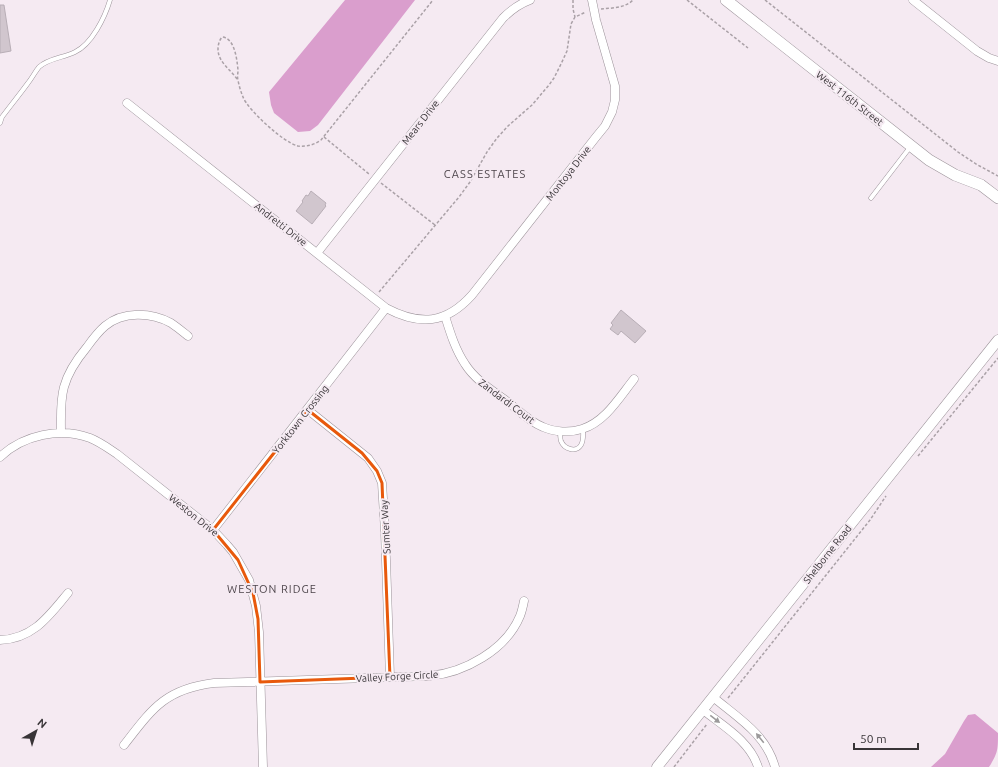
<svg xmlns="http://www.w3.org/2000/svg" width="998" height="767" font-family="Ubuntu,sans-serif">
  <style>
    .water { fill: #da9ecd }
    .building { fill: #d1c6ce; stroke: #b8aeb6 }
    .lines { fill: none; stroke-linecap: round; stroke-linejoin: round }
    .service-casing { stroke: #9c939a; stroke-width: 5 }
    .minor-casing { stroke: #9c939a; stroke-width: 9 }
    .tertiary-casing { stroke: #9c939a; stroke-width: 11 }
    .secondary-casing { stroke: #9c939a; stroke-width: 12 }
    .path { stroke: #aaa1a7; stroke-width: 1.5; stroke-dasharray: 3 2; stroke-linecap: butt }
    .service { stroke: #fff; stroke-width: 4 }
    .minor { stroke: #fff; stroke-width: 8 }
    .tertiary { stroke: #fff; stroke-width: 10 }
    .secondary { stroke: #fff; stroke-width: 11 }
    .oneway { fill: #9c9a9b }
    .marked { fill: none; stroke: #e8590c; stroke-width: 3; stroke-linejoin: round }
    .labels { text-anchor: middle; stroke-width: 4; stroke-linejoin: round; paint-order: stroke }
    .street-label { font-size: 10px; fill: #383437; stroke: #f5eaf2 }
    .neighbourhood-label { font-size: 11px; letter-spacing: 1px; fill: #4c444a; stroke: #f5eaf2 }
  </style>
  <rect width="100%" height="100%" fill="#f5eaf2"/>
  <path class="water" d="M345 0H415L318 125 310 131 298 132 274 113 271 105 269 92Z
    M975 714 998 733C998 750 998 753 989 767H931L945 754 964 721 968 715Z"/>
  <path class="building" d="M0 5H4L11 51 0 53Z
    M311 191 326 203 325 205 326 206 312 224 296 211 303 202 302 201 306 195 308 196Z
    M621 310 646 331 635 343 621 331 618 335 610 329 613 325 611 323Z"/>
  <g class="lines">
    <g class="service-casing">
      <path id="service" d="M0 123 2 117C11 105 20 94 28 83 32 78 35 72 39 67 49 58 63 58 75 52 92 44 105 17 110 0
        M871 198 911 146
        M560 431C560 434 560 438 561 441 564 449 576 453 581 445 584 440 583 434 583 429"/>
    </g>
    <g class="minor-casing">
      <path id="minor" d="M913 0 977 51 989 58 998 61
        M127 103 386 308C420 326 446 324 472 295L596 137 605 126 612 112 615 100V86L596 20 592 0
        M317 253 503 18C511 10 519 4 530 0
        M445 316C450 332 455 349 465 364 475 380 493 391 508 402 519 411 530 422 543 427 554 432 570 433 582 429 605 422 619 398 634 379
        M308 410 368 458 377 471 382 483 385 531 390 677
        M61 433C61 418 60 401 64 387 68 372 77 359 87 347 92 340 98 332 105 326 123 311 151 312 171 323 177 327 183 332 188 336
        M0 457C23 435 60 427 90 438 100 442 108 448 117 454L213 530 227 545 233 552 249 580 256 606 259 632 263 767
        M213 530 386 308
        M0 640C33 639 49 616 68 593
        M713 697C738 718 766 734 775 767
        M703 710C723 726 750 741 758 767
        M124 745C152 709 165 689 214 683L429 676C464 673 506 650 520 616 522 611 523 606 524 601"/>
    </g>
    <g class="tertiary-casing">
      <path id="tertiary" d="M657 767 998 340"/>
    </g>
    <g class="secondary-casing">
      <path id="secondary" d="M726 0 929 160 955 175 981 185 998 198"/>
    </g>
    <path class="path" d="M573 0V9L575 17
      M687 0 748 48
      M765 0 958 152 976 164 998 176
      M601 9C612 8 625 8 633 0
      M237 79C230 69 218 62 218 49 218 45 219 41 222 37 235 38 237 60 238 70 238 74 237 77 238 80 239 86 241 92 243 97 248 110 284 143 298 146 306 147 314 145 321 140L433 0
      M324 137 369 174
      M381 183 435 225
      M379 292 459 197 470 182 487 152 497 138 508 126 532 105 549 85 554 78 561 64 567 51 571 24 575 17 586 12
      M918 456 998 358
      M728 698 870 520 886 496
      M674 767 707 724"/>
    <use href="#service" class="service"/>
    <use href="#minor" class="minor"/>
    <use href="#tertiary" class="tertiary"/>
    <use href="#secondary" class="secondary"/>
  </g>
  <defs><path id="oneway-solid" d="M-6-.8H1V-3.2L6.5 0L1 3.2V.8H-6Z"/></defs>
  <g class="oneway">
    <use href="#oneway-solid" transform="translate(715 719) rotate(38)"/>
    <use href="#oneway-solid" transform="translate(760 738) rotate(-129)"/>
  </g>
  <path class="marked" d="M308 410 362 453 377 471 382 483 390 677 260 682 258 619 253 593 238 560 213 530Z"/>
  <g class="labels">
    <g class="street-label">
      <text transform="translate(850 98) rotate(38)" y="4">West 116th Street</text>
      <text transform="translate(420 122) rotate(-52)" y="4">Mears Drive</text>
      <text transform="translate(568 173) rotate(-52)" y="4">Montoya Drive</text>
      <text transform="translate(281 224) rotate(38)" y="4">Andretti Drive</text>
      <text transform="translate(507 401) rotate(37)" y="4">Zandardi Court</text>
      <text transform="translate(300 419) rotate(-52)" y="4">Yorktown Crossing</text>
      <text transform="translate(194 515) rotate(39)" y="4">Weston Drive</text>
      <text transform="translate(385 527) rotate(-93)" y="4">Sumter Way</text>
      <text transform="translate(827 554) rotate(-52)" y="4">Shelborne Road</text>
      <text transform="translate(397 676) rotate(-3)" y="4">Valley Forge Circle</text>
    </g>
    <g class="neighbourhood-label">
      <text x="485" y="178">CASS ESTATES</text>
      <text x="272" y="593">WESTON RIDGE</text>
    </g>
  </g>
  <g transform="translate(36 731) rotate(39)" stroke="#f5eaf2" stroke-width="3" paint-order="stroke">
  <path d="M0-3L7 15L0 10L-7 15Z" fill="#383437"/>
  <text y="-6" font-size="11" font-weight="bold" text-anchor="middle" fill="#383437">N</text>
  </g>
  <path d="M854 743v6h64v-6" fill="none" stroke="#383437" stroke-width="2"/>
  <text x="860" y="743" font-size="12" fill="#383437" stroke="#f5eaf2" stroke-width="3" paint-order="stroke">50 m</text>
</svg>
